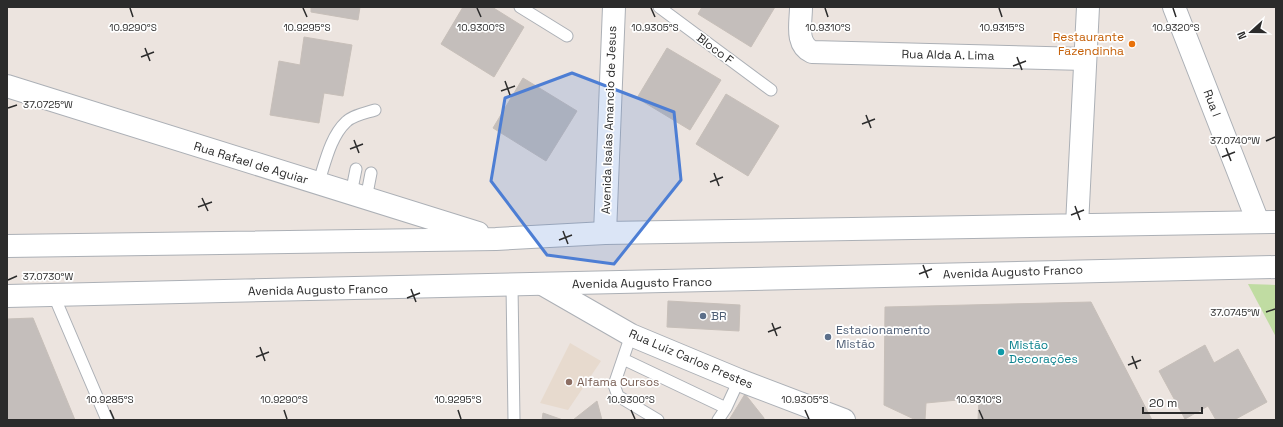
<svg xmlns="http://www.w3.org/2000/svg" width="1283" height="427" font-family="'Space Grotesk',sans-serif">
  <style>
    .education { fill: #e7dace }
    .green { fill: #c0dca2 }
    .building { fill: #c4bebb; stroke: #c7bfb9 }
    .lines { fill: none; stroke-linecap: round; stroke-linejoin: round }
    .lane-casing { stroke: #acb0b6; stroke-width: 13 }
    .street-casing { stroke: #acb0b6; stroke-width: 24 }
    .secondary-casing { stroke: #acb0b6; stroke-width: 24 }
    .lane { stroke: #fff; stroke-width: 11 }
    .street { stroke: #fff; stroke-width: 22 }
    .secondary { stroke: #fff; stroke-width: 22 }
    .marked { fill: #4d7ed4; fill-opacity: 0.2; stroke: #4d7ed4; stroke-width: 3; stroke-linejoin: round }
    .ticks { fill: none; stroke: #2b2b2b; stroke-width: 1.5 }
    .food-dot { fill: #e8710a; stroke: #fff; stroke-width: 1.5 }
    .service-dot { fill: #5c6f8a; stroke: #fff; stroke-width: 1.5 }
    .culture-dot { fill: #0f9aa8; stroke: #fff; stroke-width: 1.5 }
    .education-dot { fill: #8d6e63; stroke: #fff; stroke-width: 1.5 }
    .labels { text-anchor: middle; stroke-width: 3.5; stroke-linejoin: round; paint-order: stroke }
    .food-label { font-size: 12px; fill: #c56008; stroke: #fff; text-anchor: end }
    .street-label { font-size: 12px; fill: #2b2b2b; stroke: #fff }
    .service-label { font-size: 12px; fill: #4e5e75; stroke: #fff; text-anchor: start }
    .culture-label { font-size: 12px; fill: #0d838f; stroke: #fff; text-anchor: start }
    .education-label { font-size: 12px; fill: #785e54; stroke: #fff; text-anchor: start }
    .ticks-label { font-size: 10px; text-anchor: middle; fill: #2b2b2b; stroke: #fff; stroke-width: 3.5; stroke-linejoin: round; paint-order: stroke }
  </style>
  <rect width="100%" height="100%" fill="#ece4df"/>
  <path class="education" d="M570 343 601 361 568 410 540 403Z"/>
  <path class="green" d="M1248 284 1276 285V337Z"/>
  <path class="building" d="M311 7H360L358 20 311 12Z
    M463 7H492L524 27 494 77 441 44Z
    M702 7H775L751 47 698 14Z
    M304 37 352 45 343 96 324 93 319 123 270 115 279 61 300 65Z
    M667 48 721 80 690 130 637 98Z
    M523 78 577 111 546 161 493 128Z
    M726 94 779 126 748 176 696 144Z
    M668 301 740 305 739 331 667 327Z
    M1091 302 1152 420H978L979 398 926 403 925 420H916L884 405 885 307Z
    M33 318 75 420H7V319Z
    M1205 345 1214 363 1238 349 1267 402 1234 420H1216L1208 406 1185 419 1159 371Z
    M745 394 764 418V420H729Z
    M597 401 602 420H573Z
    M543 413 563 420H542Z"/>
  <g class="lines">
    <g class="lane-casing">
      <path id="lane" d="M520 7 567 36
        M659 7 771 90
        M318 184C325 164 330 137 346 122 353 115 366 113 375 110
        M351 194 356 169
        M366 199 371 173
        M512 286 514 420
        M54 296 107 420
        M631 335 614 385 618 396 658 420
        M623 359 726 408
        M718 420 726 408 739 380"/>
    </g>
    <g class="street-casing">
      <path id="street" d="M801 7C801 23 795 44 812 52L1085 59
        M1174 7 1258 222
        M605 233 614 7
        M544 285 631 335 739 380 844 420"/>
    </g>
    <g class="secondary-casing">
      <path id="secondary" d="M7 86 478 233
        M1077 225 1088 7
        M7 246 496 239 605 233 1276 222
        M7 296 1276 267"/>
    </g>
    <use href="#lane" class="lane"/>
    <use href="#street" class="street"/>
    <use href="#secondary" class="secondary"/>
  </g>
  <path class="marked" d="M572 73 674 112 681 180 614 264 547 255 491 181 505 98Z"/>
  <path class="ticks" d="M130 8 133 17M303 8 307 17M477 8 481 17M651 8 655 17M825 8 828 17M999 8 1002 17M1173 8 1176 17M145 48 150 61M141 57 154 52M1017 57 1022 70M1013 66 1026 61M505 81 510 95M501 91 515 86M8 108 17 105M866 115 871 128M862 124 875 119M354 140 359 153M1266 141 1275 137M1226 148 1231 161M350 149 363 144M1222 157 1235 152M714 173 719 186M710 182 723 177M202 198 208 211M1075 206 1080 220M198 207 212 202M1071 215 1084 210M563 231 568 244M559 240 572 235M923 265 928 278M919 274 932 269M8 280 17 276M411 289 416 302M407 298 420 293M1266 312 1275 309M772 323 777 336M768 332 781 327M260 347 265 361M1132 356 1137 369M256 357 269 352M1128 365 1141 360M110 410 114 419M284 410 287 419M458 410 461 419M631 410 635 419M805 410 809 419M979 410 983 419"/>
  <circle class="food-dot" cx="1132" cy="44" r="4"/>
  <g class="service-dot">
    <circle cx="703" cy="316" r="4"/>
    <circle cx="828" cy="337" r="4"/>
  </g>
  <circle class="culture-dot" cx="1001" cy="352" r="4"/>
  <circle class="education-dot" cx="569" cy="382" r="4"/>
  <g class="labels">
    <g class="food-label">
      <text x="1124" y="41">Restaurante<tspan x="1124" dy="14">Fazendinha</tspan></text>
    </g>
    <g class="street-label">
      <text transform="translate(715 49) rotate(37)" y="4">Bloco F</text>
      <text transform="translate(948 55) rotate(1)" y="4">Rua Alda A. Lima</text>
      <text transform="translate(1212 103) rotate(69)" y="4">Rua I</text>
      <text transform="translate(609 120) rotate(-88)" y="4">Avenida Isaías Amancio de Jesus</text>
      <text transform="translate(251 163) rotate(17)" y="4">Rua Rafael de Aguiar</text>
      <text transform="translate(1013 272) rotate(-2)" y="4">Avenida Augusto Franco</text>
      <text transform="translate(642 283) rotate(-1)" y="4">Avenida Augusto Franco</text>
      <text transform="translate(318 290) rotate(-1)" y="4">Avenida Augusto Franco</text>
      <text transform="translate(691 359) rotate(23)" y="4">Rua Luiz Carlos Prestes</text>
    </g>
    <g class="service-label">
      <text x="711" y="320">BR</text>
      <text x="836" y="334">Estacionamento<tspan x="836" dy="14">Mistão</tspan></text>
    </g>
    <g class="culture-label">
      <text x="1009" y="349">Mistão<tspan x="1009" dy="14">Decorações</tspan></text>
    </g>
    <g class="education-label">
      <text x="577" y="386">Alfama Cursos</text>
    </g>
  </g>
  <g class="ticks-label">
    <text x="1176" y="31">10.9320°S</text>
    <text x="133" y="31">10.9290°S</text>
    <text x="307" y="31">10.9295°S</text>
    <text x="481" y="31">10.9300°S</text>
    <text x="655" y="31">10.9305°S</text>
    <text x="828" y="31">10.9310°S</text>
    <text x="1002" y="31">10.9315°S</text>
    <text x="48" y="108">37.0725°W</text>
    <text x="1235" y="144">37.0740°W</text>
    <text x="48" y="280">37.0730°W</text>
    <text x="1235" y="316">37.0745°W</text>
    <text x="110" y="403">10.9285°S</text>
    <text x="284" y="403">10.9290°S</text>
    <text x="458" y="403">10.9295°S</text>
    <text x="631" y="403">10.9300°S</text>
    <text x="805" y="403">10.9305°S</text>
    <text x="979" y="403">10.9310°S</text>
  </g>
  <rect width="1283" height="427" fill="none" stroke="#2b2b2b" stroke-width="16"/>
  <g transform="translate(1251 32) rotate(249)" stroke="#ffffff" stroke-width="3" paint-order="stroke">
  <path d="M0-3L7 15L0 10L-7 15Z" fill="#2b2b2b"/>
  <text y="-6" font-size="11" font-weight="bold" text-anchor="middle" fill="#2b2b2b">N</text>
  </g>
  <path d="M1143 407v6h59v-6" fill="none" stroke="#2b2b2b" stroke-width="2"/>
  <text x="1149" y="407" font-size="12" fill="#2b2b2b" stroke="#ffffff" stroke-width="3" paint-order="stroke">20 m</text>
</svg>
